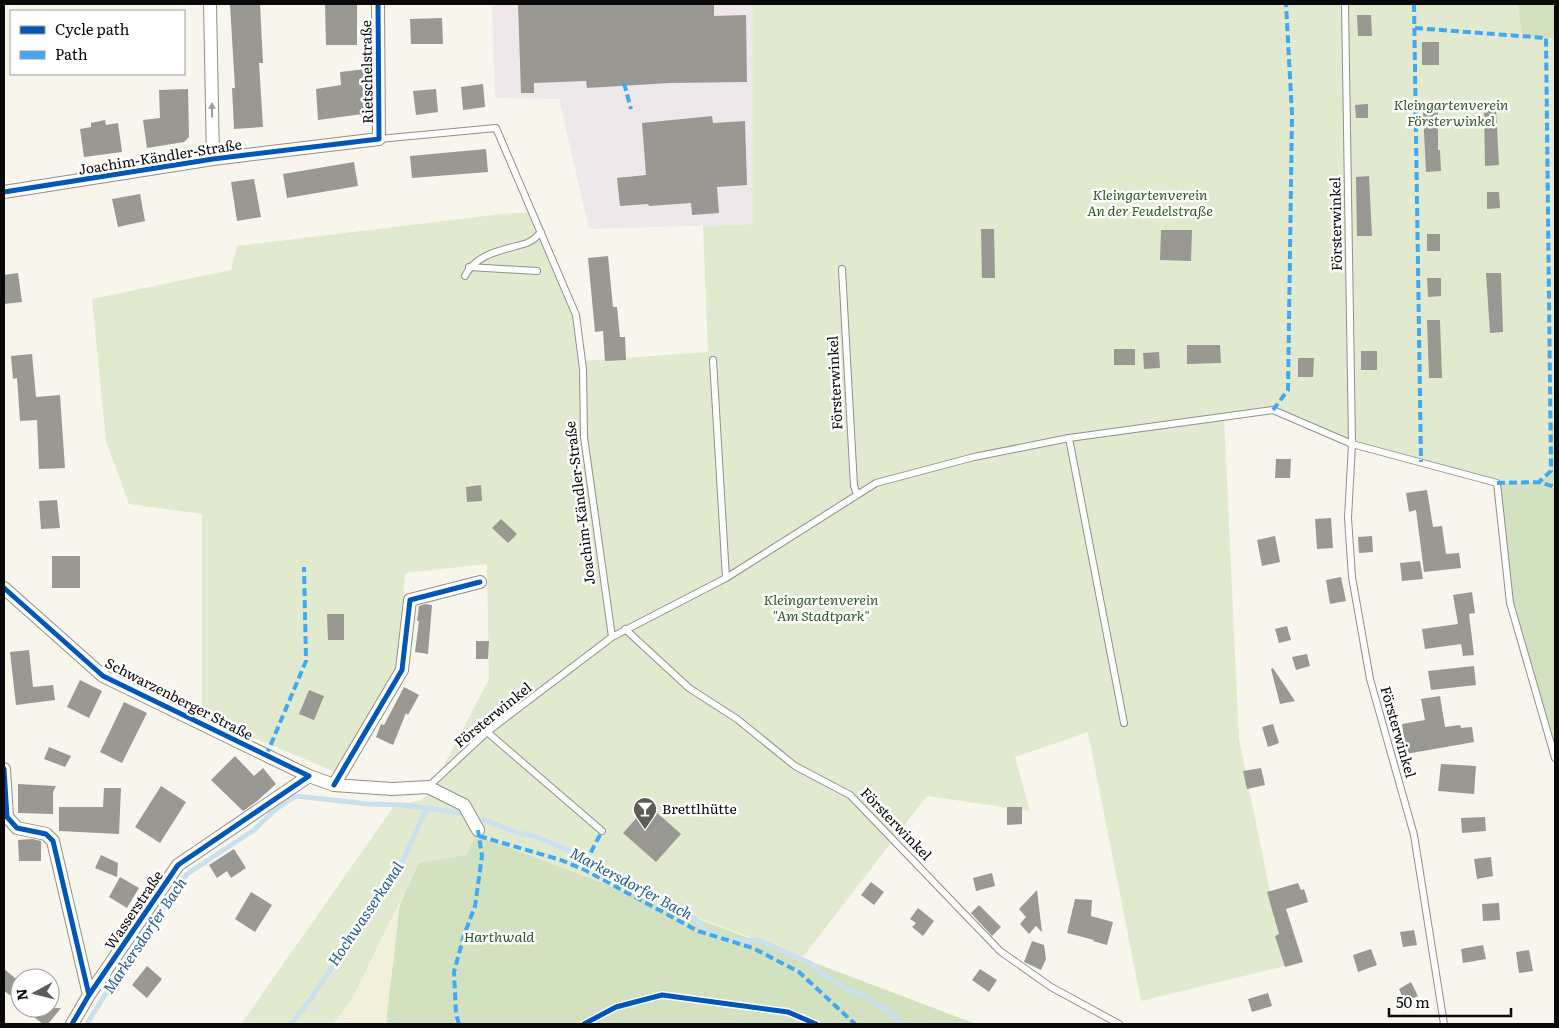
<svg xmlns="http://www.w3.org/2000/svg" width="1559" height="1028" font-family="Literata,serif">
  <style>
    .industrial { fill: #eee8ea }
    .farmland { fill: #f2efdb }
    .green { fill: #e1eacf }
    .forest { fill: #d2e1bf }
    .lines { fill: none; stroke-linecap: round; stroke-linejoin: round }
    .stream { stroke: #c8e1ed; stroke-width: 5 }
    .building { fill: #9a9893 }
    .service-casing { stroke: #918f8c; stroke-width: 8 }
    .minor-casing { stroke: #918f8c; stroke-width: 14 }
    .service { stroke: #fefefc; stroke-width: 6 }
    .minor { stroke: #fefefc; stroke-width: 12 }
    .quiet { stroke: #3fa9f5; stroke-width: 4; stroke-dasharray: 8 4; stroke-linecap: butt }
    .cycleway-casing { stroke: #fff; stroke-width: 8 }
    .cycleway { stroke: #0057b8; stroke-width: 5 }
    .oneway { fill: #9c9c9b }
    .labels { text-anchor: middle; stroke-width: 5; stroke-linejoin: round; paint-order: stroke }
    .street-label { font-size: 14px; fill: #090909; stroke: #fff }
    .park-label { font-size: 14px; font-style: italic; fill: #305723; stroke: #fff }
    .poi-label { font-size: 14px; fill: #090909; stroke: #fff; text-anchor: start }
    .water-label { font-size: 15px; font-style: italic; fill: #24608a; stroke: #fff }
  </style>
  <rect width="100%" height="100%" fill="#f8f5ed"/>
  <path class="industrial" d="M492 4H753V224L589 229 559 99 495 98Z"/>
  <path class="farmland" d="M400 903 386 1024H333L352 999Z"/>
  <path class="green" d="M753 4H1518L1522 36 1555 39V424L1551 425V471L1539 482 1497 483 1352 444 1273 410 1224 417 1239 739 1285 966 1141 1001 1088 732 1015 757 1030 811 927 796 803 957 476 835 466 855 419 863 352 999 333 1024H241L394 806 422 800 432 788 489 679 487 564 405 573 397 668 338 773 202 716V514L129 504 106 441 92 299 231 270 237 246 501 214 532 212 576 315 582 361 708 352 703 226 753 224Z"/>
  <path class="forest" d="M1518 4H1555V39L1522 36Z
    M1551 424H1555V758L1510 603 1497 483 1539 482 1551 471Z
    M476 835 976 1024H386L400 903 419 863 466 855Z"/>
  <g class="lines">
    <path class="stream" d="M484 820 518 833 534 836 589 859 687 911 707 931 719 937 730 941 758 940 810 963 821 973 848 990 865 996 890 1013 902 1024
      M87 1024 130 954 187 874 254 830 276 809 296 796 368 804 404 805 460 813
      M291 1024 312 997 400 867 424 814 431 808"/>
  </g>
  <path class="building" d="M260 4 263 63H259L263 127 234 129 232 88H235L230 5Z
    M325 4H357V45H326Z
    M518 4H714V16L746 15 747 82 670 83 587 88 586 81 534 83V93H521Z
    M1357 15H1371L1372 36H1358Z
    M442 18 443 44H411L410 19Z
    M1422 42H1439V65H1422Z
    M366 69 370 113 318 120 316 89 341 85 340 72Z
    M483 84 485 107 463 110 461 87Z
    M188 89 189 137 184 142 147 148 143 120 160 118 159 90Z
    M436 89 438 112 416 115 413 91Z
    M1368 104V118H1356L1355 105Z
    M1484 109H1496L1499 165 1485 166Z
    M1423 112H1438V150H1440L1441 171 1426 172Z
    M712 116 713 123 745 121 747 185 717 187 719 213 692 215 691 203 649 206 648 204 620 206 617 178 646 175 642 123Z
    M105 120 106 125 118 123 122 152 84 157 80 129 91 127V123Z
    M486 149 488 172 412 178 410 156Z
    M354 162 358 186 287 198 283 174Z
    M1369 176 1372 236H1357L1356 177Z
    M254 179 261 217 237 221 231 182Z
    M1487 192H1499L1500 208 1487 209Z
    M140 194 145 221 118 227 112 199Z
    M981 229H994L995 278H982Z
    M1161 230H1192L1191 261 1160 260Z
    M1427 234H1440V251H1427Z
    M608 256 613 307H617L620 337H625L626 360 605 361 603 331 595 332 588 258Z
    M18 273 22 302 4 304V275Z
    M1486 273H1501L1503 332 1490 333Z
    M1427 278H1441V296L1428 297Z
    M1427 320H1440L1442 378H1429Z
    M1187 345H1220L1221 363 1187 364Z
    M1114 349H1135V365H1114Z
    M1361 351H1377V370H1361Z
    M1159 352 1160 368 1144 369 1143 353Z
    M32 354 36 397 60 395 65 468 39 469 37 420 20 421 17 378 13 379 11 356Z
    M1298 358H1314L1313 377H1298Z
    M1276 459H1291L1290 478H1275Z
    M481 485 482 501 467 502 466 487Z
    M1427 490 1433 527 1442 526 1446 554 1459 553 1461 568 1424 572 1416 510 1409 512 1406 493Z
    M57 500 60 528 41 529 39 501Z
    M1331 518 1333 548 1317 549 1315 519Z
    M501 519 517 534 508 543 492 528Z
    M1275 536 1280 562 1262 566 1257 540Z
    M1372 536 1373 552 1359 553 1358 537Z
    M52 556H80V588H52Z
    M1420 561 1423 579 1402 581 1400 563Z
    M1341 577 1346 601 1330 604 1326 580Z
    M1472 592 1475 613 1469 614 1474 655 1463 656 1461 644 1425 649 1422 629 1458 624 1453 595Z
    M426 604 432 605 428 654 415 652 419 621H417L419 606Z
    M327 614H344V640H328Z
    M1287 626 1291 640 1279 643 1275 629Z
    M476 641H489L488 659H476Z
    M29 650 33 687 53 685 55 700 16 705 10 652Z
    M1307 654 1310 666 1296 670 1292 657Z
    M1474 666 1476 685 1431 690 1428 671Z
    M1273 668 1295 701 1280 704 1271 669Z
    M80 680 102 691 89 718 67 707Z
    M404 687 419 695 408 715 406 713 393 745 376 737 381 724 384 725Z
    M309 690 324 696 314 720 299 714Z
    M1440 696 1445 727 1460 725 1461 728 1472 727 1474 742 1406 754 1402 724 1425 720 1421 699Z
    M124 702 147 713 122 763 100 752Z
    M1273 724 1279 743 1268 747 1262 727Z
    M49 747 71 756 65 767 44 759Z
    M235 756 254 776 263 768 276 784 256 802 243 811 211 780Z
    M1441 764 1476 766 1474 794 1438 791Z
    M1261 768 1265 785 1247 789 1243 771Z
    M18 784 56 786 53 792V814L18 813Z
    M161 786 186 802 160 843 135 827Z
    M104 788H121L119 834 59 831V807H103Z
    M648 805 681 834 656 862 623 833Z
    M1007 807H1022V824L1007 825Z
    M1485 817 1486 831 1462 833 1461 818Z
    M32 839 41 841V861H19L18 840Z
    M234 849 246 868 231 878 227 871 217 878 209 865Z
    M101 855 118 863 117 877 95 868Z
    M1491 857 1493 876 1477 879 1474 859Z
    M992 873 995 886 976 891 973 878Z
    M120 877 139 888 127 908 109 897Z
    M871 882 884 892 874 905 861 895Z
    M1298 883 1301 890 1304 889 1308 902 1286 909 1303 962 1285 967 1275 936 1279 934 1267 892Z
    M1037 890 1042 932 1036 926 1029 934 1020 924 1026 917 1019 909Z
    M251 892 272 905 255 932 235 919Z
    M1075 899 1092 900 1091 916 1113 922 1107 945 1093 941 1094 940 1067 933Z
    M1499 903 1500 920 1483 921 1482 904Z
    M979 905 1001 927 992 936 971 913Z
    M918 908 934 921 923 936 912 927 916 923 910 919Z
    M1414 930 1417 945 1403 947 1400 932Z
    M1032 941 1044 945 1046 959 1041 970 1024 962Z
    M1483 945 1486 959 1463 963 1461 949Z
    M1371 949 1377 965 1358 972 1353 955Z
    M1529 950 1533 971 1519 973 1516 952Z
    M147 966 162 979 147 998 132 985Z
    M4 969 20 982V991L14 998 4 991Z
    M980 969 997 980 989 992 972 980Z
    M1411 982 1418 996 1405 1002 1399 989Z
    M1268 993 1272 1006 1252 1012 1248 999Z
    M22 1008H61L48 1024H43Z"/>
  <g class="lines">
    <g class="service-casing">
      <path id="service" d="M1345 4 1352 444 1348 518 1352 577 1370 679 1414 835 1444 1024
        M379 139 496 128 576 315 583 369 584 437 612 637
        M469 267 537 271
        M842 269 854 486 857 494
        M465 276C476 253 504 250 527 243L534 239 541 232
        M713 360 726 578
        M1069 438 1124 723
        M625 629 689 688 737 719 795 766 850 795 1000 951 1051 987 1119 1024
        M487 732 602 831
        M428 787 487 732 612 637 726 578 876 483 974 457 1069 438 1273 410 1352 444 1497 483 1510 603 1555 758"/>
    </g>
    <g class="minor-casing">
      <path id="minor" d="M210 4 213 159
        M4 192 213 159 379 139 378 4
        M4 588 103 676 309 776 334 785 392 789 428 787 464 805 478 830
        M4 769 7 817 17 828 46 834 53 841 89 995
        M334 785 402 670 410 600 480 582
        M72 1024 89 995 178 865 309 776"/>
    </g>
    <use href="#service" class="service"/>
    <use href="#minor" class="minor"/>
    <path class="quiet" d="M1414 4 1421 462
      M1415 28 1546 38 1551 471 1539 482
      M624 83 631 109
      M1273 410 1288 390 1292 114 1286 4
      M1497 483 1539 482 1555 487
      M266 756 306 661 304 567
      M479 836 561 860 585 870 698 931 753 948 799 972 855 1024
      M587 864 592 850 602 831
      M459 1024 456 1014 454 972 464 935 475 906 482 856 478 830"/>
    <g class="cycleway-casing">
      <path id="cycleway" d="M4 192 213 159 379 139 378 4
        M4 588 103 676 309 776 178 865 89 995 72 1024
        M4 769 7 817 17 828 46 834 53 841 89 995
        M334 785 402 670 410 600 480 582
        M584 1024 616 1007 662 995 788 1012 816 1024"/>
    </g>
    <use href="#cycleway" class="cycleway"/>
  </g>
  <defs><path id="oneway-solid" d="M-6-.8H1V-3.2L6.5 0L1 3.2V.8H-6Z" transform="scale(1.25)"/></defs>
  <use class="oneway" href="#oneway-solid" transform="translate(212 110) rotate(-91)"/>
  <defs>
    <g id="bar-pin" transform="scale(1.25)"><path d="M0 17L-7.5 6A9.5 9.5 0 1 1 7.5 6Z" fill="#5d5c59" stroke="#fff"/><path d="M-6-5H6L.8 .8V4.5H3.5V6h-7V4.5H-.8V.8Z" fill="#fff"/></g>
  </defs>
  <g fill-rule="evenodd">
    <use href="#bar-pin" x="645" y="809"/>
  </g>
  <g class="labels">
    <g class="street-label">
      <text transform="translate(367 72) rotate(-91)" y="5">Rietschelstraße</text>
      <text transform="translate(160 157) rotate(-9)" y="5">Joachim-Kändler-Straße</text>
      <text transform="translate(1336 224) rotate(-91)" y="5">Försterwinkel</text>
      <text transform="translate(835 383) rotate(-93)" y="5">Försterwinkel</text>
      <text transform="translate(580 503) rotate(-97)" y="5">Joachim-Kändler-Straße</text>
      <text transform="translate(179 699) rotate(27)" y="5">Schwarzenberger Straße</text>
      <text transform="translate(493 715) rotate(-39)" y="5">Försterwinkel</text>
      <text transform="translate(1398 732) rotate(74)" y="5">Försterwinkel</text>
      <text transform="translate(896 824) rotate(46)" y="5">Försterwinkel</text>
      <text transform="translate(134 910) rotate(-56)" y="5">Wasserstraße</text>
    </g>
    <g class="park-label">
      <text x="1451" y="110">Kleingartenverein<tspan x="1451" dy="16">Försterwinkel</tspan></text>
      <text x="1150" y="200">Kleingartenverein<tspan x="1150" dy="16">An der Feudelstraße</tspan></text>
      <text x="821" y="605">Kleingartenverein<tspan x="821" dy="16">"Am Stadtpark"</tspan></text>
      <text x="499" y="942">Harthwald</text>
    </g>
    <g class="poi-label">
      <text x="662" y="814">Brettlhütte</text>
    </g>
    <g class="water-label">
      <text transform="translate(631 884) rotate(28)" y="5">Markersdorfer Bach</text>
      <text transform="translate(366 914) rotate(-56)" y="5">Hochwasserkanal</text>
      <text transform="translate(145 936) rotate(-56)" y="5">Markersdorfer Bach</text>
    </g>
  </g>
  <rect width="1559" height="1028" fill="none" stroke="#090909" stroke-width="10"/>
  <rect x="10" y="10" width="175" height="65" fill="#ffffff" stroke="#9d9d9d"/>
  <rect x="20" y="26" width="25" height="8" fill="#0057b8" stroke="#9d9d9d"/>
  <text x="55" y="35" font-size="15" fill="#090909">Cycle path</text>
  <rect x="20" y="51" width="25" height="8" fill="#3fa9f5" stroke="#9d9d9d"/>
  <text x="55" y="60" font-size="15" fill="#090909">Path</text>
  <g transform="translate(35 993) rotate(263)"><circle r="24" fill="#ffffff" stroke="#9d9d9d"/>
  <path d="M0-4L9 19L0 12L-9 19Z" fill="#5d5c59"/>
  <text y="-8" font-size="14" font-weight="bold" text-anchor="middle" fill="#090909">N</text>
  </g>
  <path d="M1389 1008v8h122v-8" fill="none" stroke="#090909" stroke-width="2.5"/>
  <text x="1396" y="1008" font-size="15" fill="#090909" stroke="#ffffff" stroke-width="4" paint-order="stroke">50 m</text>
</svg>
